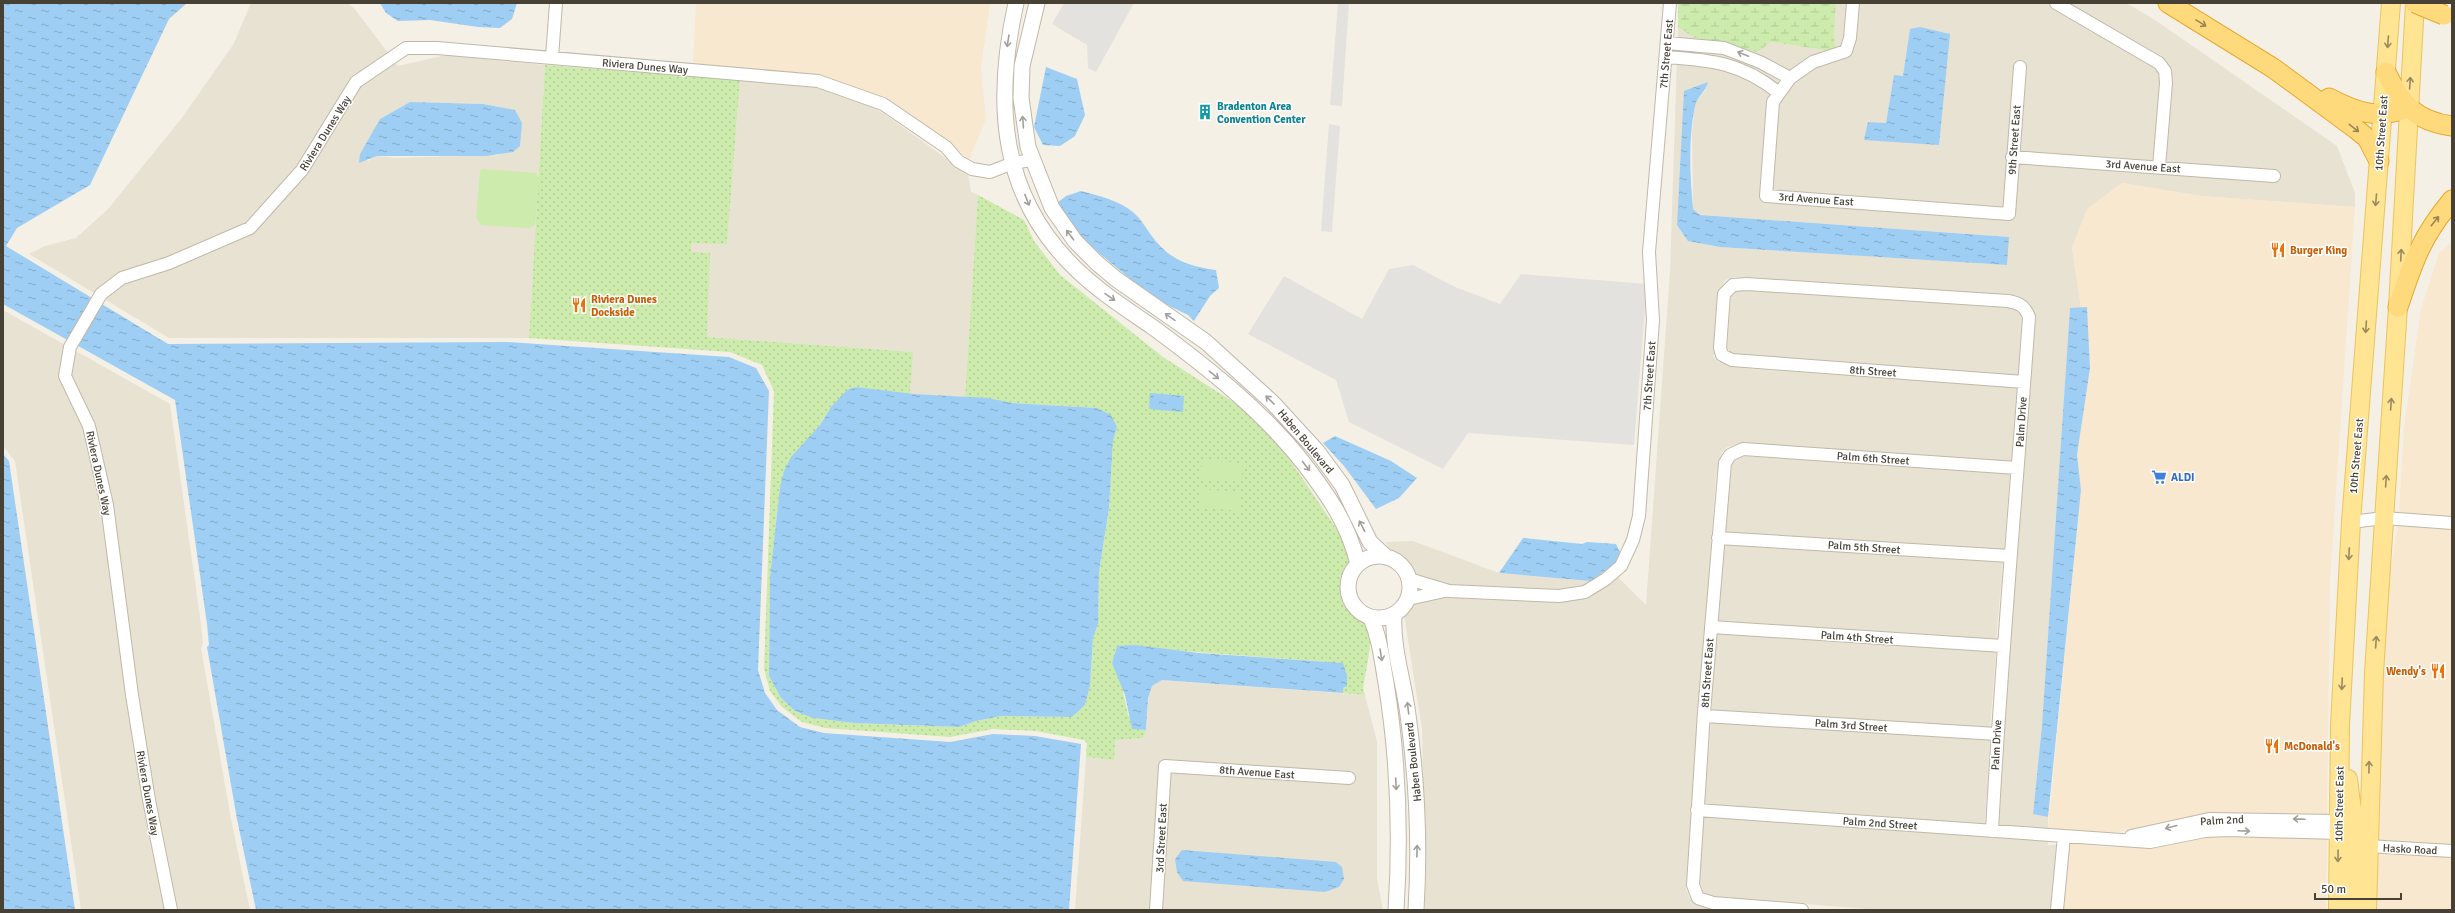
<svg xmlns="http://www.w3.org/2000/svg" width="2455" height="913" font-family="Signika,sans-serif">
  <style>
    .residential { fill: #e8e2d3; fill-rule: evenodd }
    .commercial { fill: #f7e8cf }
    .grass { fill: url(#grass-dots) }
    .wetland { fill: url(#wetland-marsh) }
    .garden { fill: #ccebac }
    .parking { fill: #e4e2de }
    .water { fill: url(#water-ripples) }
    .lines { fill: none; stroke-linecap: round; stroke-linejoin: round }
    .minor-casing { stroke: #c0b8a8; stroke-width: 14 }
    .tertiary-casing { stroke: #c0b8a8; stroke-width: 17 }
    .primary-casing { stroke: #eac45d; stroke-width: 20 }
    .trunk-casing { stroke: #e6a82d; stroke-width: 21 }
    .minor { stroke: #fff; stroke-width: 12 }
    .tertiary { stroke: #fff; stroke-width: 15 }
    .primary { stroke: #ffe493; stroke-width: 18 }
    .trunk { stroke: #ffda7c; stroke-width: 19 }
    .trunk-bridge-casing { stroke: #e6a82d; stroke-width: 21; stroke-linecap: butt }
    .trunk-bridge { stroke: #ffda7c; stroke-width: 19 }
    .oneway { stroke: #9a8555 }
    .oneway2 { stroke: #a3a09a }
    .oneway3 { stroke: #9a8a5f }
    .labels { text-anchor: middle; stroke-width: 3; stroke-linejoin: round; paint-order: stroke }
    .street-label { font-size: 11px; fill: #474035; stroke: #fff }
    .culture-label { font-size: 11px; font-weight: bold; fill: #0d838f; stroke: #fff; text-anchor: start }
    .food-label { font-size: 11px; font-weight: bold; fill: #c56008; stroke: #fff; text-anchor: start }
    .shop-label { font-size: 11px; font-weight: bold; fill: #366cbe; stroke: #fff; text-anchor: start }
  </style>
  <defs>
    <pattern id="grass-dots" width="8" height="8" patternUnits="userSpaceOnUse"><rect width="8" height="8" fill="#ccebac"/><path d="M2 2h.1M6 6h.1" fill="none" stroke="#b1cb95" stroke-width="1.8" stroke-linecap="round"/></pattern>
    <pattern id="wetland-marsh" width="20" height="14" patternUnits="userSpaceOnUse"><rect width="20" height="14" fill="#ccebac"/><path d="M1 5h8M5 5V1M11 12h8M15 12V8" fill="none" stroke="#b1cb95"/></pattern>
    <pattern id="water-ripples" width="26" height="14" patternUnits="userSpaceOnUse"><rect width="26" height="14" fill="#9ecef4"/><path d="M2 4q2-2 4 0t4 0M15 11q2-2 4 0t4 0" fill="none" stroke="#83a9c6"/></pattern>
  </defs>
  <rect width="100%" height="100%" fill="#f4f0e6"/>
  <path class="residential" d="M251 3H347L354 8 398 66 446 55 545 65 529 338H169L29 254 45 246 76 238 108 209 181 119 233 45ZM410 102 483 104 515 110 499 155 396 158 377 156 368 161 360 154 380 119Z
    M1836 3H2126L2152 18 2337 146 2355 193V207L2201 196 2122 183 2087 209 2072 248 2081 308 2070 309 2042 725 2033 813 2048 817V829L1999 826 2009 647 2035 317 2033 309 2020 298 2009 295 1734 277 1725 280 1718 294 1716 306 1715 354 1713 356 1718 362 1751 369 2017 387 2011 462 1768 444H1743L1727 447 1721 453 1722 455 1716 476 1686 889 1690 898 1695 903 1712 909 1724 910H1425L1422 729 1404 615 1412 604 1448 597 1560 602 1589 597 1618 577 1646 605 1670 272 1678 27 1693 37 1771 42 1825 50 1835 49 1834 31ZM1910 29 1939 144 1868 123H1886L1894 75 1903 77ZM1706 89 1695 104 1692 132 1693 209 1700 215 2008 237 2007 265 1720 247 1688 241 1684 92Z
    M740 80 816 87 876 108 968 174 971 192 978 195 965 397 910 394 912 352 707 337 691 252 692 242 727 243Z
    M1736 290 2014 308 2019 311 2022 317 2018 375 1734 354 1728 352 1727 348 1731 296Z
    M3 310 170 404 201 624 203 643 201 648 231 819 250 910H81L15 461 3 446Z
    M1744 456 2010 474 2004 550 1725 533 1732 465 1735 459Z
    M1413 541 1499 573 1591 581 1583 586 1558 590 1449 585 1414 575 1405 560 1390 552 1386 542Z
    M1724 545 2003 562 1996 640 1718 622Z
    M1717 634 1996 652 1990 728 1711 710Z
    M1162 680 1365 695 1377 742V878L1383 910H1075L1086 757 1114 760V740L1143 738 1147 726 1148 698 1152 686Z
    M1711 722 1990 740 1985 825 1704 805Z
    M1703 817 2048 841V845H2056L2051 910H1880L1709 896 1704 893 1700 884Z"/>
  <path class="commercial" d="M696 3H990L981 68 986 119 969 160 950 142 887 100 820 75 693 64Z
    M2122 183 2201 196 2355 207 2330 582 2327 814 2209 813 2108 834 2048 829 2081 490 2077 455 2090 368 2087 307 2081 308 2072 248 2087 209Z
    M2452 242V517L2399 513 2404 428 2421 309 2439 253Z
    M2398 525 2452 529V845L2375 841 2384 608Z
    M2228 836 2327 839 2326 910H2064L2070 842 2103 847 2150 848 2206 837Z
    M2374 853 2452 857V910H2373Z"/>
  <path class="grass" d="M545 65 740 80 727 244 692 243 691 252 710 253 707 337 913 352 910 394 856 387 831 407 780 487 770 577 769 676 781 698 795 711 813 718 854 723 959 727 976 721 1001 716 1072 717 1085 705 1090 686 1093 638 1098 624 1099 572 1109 508 1113 441 1117 427 1097 408 1012 403 965 397 978 195 1024 220 1034 241 1060 275 1163 357 1238 405 1284 451 1346 543 1351 563C1339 578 1337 599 1352 613 1359 620 1368 622 1370 633 1372 645 1365 675 1363 689L1365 695 1343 693V688L1347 686V675L1342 663 1117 646 1112 663 1121 682 1128 715 1140 730H1146L1143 738 1115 740 1114 760 1086 757 1087 743 1084 740 1036 731 993 729 950 737 825 728 802 722 782 707 770 691 764 669 774 391 762 365 730 352 529 338Z"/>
  <path class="wetland" d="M1678 3H1836L1834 31 1835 49 1825 50 1771 42 1757 52 1693 37 1678 27Z"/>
  <path class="garden" d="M482 169 536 173 539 178 535 225 529 228 481 225 476 218 480 172Z
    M1202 460 1243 463 1241 482 1201 479Z
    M1200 489 1241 492 1239 511 1199 507Z"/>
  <path class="parking" d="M1064 3H1134L1096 72 1088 68 1087 45 1052 24Z
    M1338 3H1349L1342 106 1330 105Z
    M1329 124 1340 126 1332 232 1321 231Z
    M1413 265 1455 287 1500 304 1521 274 1647 284 1634 445 1468 433 1443 469 1349 422 1336 380 1248 334 1284 276 1362 319 1389 269Z"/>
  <path class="water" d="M3 3H187L169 19 90 185 17 228 6 246 168 344 507 342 729 357 756 368 769 391 758 670 765 693 777 710 800 727 824 733 950 742 993 734 1035 736 1081 744 1069 910H256L237 819 207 647 209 645 207 624 175 400 3 304Z
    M380 3H517L512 19 500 28 478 27 430 20 398 21 386 13Z
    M1920 27 1950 34 1939 145 1864 140 1868 122 1886 123 1894 75 1903 76 1910 29Z
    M1046 67 1077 79 1085 115 1075 136 1060 146 1043 145 1034 127Z
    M1708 82C1706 91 1697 97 1695 106 1688 138 1690 176 1693 209L1700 215 2009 237 2007 265 1720 247 1688 241 1677 225 1684 91Z
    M410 102 483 104 515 110 522 123 520 146 513 152 486 156H377L359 163 360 154 380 119Z
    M1081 191C1099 196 1119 200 1134 213 1141 219 1146 228 1151 235 1168 259 1187 266 1216 270L1219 288 1210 296 1194 321 1188 315 1153 298 1080 237 1057 203 1066 196Z
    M2087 307 2090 368 2077 455 2081 490 2048 817 2033 814 2042 725 2070 308Z
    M856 387 914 394 988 398 1012 403 1097 408 1111 415 1117 427 1113 441 1109 508 1099 572 1098 624 1093 638 1090 686 1085 705 1072 717 1001 716 976 721 959 727 854 723 813 718 795 711 781 698 769 676 770 577 780 487 784 471 791 457 820 425 831 407 847 390Z
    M1150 393 1184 396 1183 412 1149 409Z
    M1335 436 1391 461 1417 478 1399 498 1376 509 1344 466 1323 443Z
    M3 454 9 461 75 910H3Z
    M1523 538 1582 544 1587 542 1616 544 1620 552 1615 563 1591 581 1499 573Z
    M1135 645 1199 653 1343 663 1347 675V686L1343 688V693L1162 680 1152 686 1148 698 1146 730 1132 729 1125 695 1112 663 1117 646Z
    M1182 850 1336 862 1342 867 1344 879 1339 887 1325 892 1183 881 1177 872 1175 859Z"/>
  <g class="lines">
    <g class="minor-casing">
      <path id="minor" d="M1853 3 1850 38 1846 51 1813 62 1790 78 1773 102 1766 196 2009 214 2020 67
        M2056 3 2159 63 2165 71 2166 83 2159 167
        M1667 43 1724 48 1760 62 1790 78
        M552 57 556 3
        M1666 57C1712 60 1742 63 1779 93
        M2012 157 2274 176
        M2351 522 2384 518 2452 523
        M1718 538 2010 556
        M1409 579 1449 591 1559 596 1585 592 1606 579 1621 566 1633 540 1639 516 1653 320 1649 252 1670 3
        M1408 599 1445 591
        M1711 627 2003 646
        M1705 716 1997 734
        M1697 810 2150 842 2205 831 2228 830 2338 833
        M1992 831C2001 659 2017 488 2029 317 2025 306 2019 303 2008 301L1747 284 1733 285 1724 294 1720 348 1722 355 1732 360 2024 382
        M2131 836 2209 819 2338 821
        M2368 846 2452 851
        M171 910 149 800 132 695 107 505 89 426 65 376 70 347 101 294 122 278 169 263 250 228 302 170 356 82 406 48H437L818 81 883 104 946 147 958 161 972 169 990 172 1013 163 1032 160
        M1156 910 1165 766 1349 778
        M1802 910 1713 903 1698 898 1693 885 1704 712 1725 463 1730 455 1743 449 2017 468
        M2057 910 2064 836"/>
    </g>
    <g class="tertiary-casing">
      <path id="tertiary" d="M1016 3C994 102 999 197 1078 271 1101 293 1128 310 1154 328 1208 368 1264 412 1305 465 1330 498 1348 524 1358 564
        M1037 3 1022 66 1021 98 1028 147 1052 208 1075 241 1097 263 1116 279 1206 342 1273 403 1317 451 1342 485 1370 542 1386 557
        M1348 587a31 31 0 1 1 62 0a31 31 0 1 1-62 0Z
        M1394 615C1392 648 1404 682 1408 715 1417 780 1420 845 1416 910
        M1371 618C1380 639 1382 660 1386 683 1398 757 1401 834 1396 910"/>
    </g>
    <g class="primary-casing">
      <path id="primary" d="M2348 779C2351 803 2352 826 2367 845
        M2340 824C2358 854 2353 876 2354 910
        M2338 910 2340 725 2351 522 2391 3
        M2367 910 2374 673 2398 307 2415 3"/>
    </g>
    <g class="trunk-casing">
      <path id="trunk" d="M2168 3 2273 68 2356 129 2367 138 2379 161
        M2386 72C2401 104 2415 121 2452 126
        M2329 98C2358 113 2376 119 2408 108
        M2398 307C2413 262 2421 237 2452 200"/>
    </g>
    <use href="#minor" class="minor"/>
    <use href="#tertiary" class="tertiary"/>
    <use href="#primary" class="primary"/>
    <use href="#trunk" class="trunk"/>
    <g class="trunk-bridge-casing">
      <path id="trunk-bridge" d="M2415 3 2444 15"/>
    </g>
    <use href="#trunk-bridge" class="trunk-bridge"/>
  </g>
  <defs><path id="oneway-shaft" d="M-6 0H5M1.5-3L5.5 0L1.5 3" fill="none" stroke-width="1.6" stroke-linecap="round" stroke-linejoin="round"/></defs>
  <g class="oneway">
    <use href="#oneway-shaft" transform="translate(2201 23) rotate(32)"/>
    <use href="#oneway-shaft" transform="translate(2354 128) rotate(38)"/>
    <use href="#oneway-shaft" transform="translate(2435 221) rotate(-51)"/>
  </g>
  <g class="oneway2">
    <use href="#oneway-shaft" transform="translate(1008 41) rotate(99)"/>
    <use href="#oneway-shaft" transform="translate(1743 54) rotate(-158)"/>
    <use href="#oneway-shaft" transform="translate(1023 122) rotate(-94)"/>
    <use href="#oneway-shaft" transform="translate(1027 200) rotate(69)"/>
    <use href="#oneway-shaft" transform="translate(1070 235) rotate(-127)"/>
    <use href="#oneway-shaft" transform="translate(1110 297) rotate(35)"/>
    <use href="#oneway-shaft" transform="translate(1170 317) rotate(-145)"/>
    <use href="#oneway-shaft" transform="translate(1214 375) rotate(39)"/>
    <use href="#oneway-shaft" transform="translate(1270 400) rotate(-135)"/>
    <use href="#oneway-shaft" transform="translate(1306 466) rotate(52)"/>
    <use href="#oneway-shaft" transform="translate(1362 526) rotate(-117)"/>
    <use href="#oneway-shaft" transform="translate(1381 655) rotate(81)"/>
    <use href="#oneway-shaft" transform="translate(1408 708) rotate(-97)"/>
    <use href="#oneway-shaft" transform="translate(1396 784) rotate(87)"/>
    <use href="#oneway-shaft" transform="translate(2299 819) rotate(-178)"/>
    <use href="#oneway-shaft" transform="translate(2171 827) rotate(165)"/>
    <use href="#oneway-shaft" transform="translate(2244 831) rotate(2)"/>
    <use href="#oneway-shaft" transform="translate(1417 851) rotate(-89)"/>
  </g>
  <g class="oneway3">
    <use href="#oneway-shaft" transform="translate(2388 42) rotate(94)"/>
    <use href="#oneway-shaft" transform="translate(2410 83) rotate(-86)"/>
    <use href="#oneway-shaft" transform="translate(2376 200) rotate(95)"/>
    <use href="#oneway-shaft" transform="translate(2401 255) rotate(-87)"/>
    <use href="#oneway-shaft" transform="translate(2366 327) rotate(94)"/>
    <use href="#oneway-shaft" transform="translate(2391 404) rotate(-86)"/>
    <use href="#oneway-shaft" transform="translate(2386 481) rotate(-86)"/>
    <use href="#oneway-shaft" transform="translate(2349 554) rotate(93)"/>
    <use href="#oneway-shaft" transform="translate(2376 642) rotate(-86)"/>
    <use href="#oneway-shaft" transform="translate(2342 684) rotate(92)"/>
    <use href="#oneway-shaft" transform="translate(2369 767) rotate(-89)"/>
    <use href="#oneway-shaft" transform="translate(2338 856) rotate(91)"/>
  </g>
  <defs>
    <g id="building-bare" transform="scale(1.2)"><path d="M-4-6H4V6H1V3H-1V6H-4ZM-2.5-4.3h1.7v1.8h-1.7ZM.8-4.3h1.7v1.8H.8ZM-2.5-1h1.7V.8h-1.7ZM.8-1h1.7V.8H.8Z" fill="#0f9aa8" stroke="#fff" stroke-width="2.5" paint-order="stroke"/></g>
    <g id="restaurant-bare" transform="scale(1.2)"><path d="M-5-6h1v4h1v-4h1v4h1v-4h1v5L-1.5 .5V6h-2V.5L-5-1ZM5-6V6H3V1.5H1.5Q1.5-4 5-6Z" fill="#e8710a" stroke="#fff" stroke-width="2.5" paint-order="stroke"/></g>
    <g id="supermarket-bare" transform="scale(1.2)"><path d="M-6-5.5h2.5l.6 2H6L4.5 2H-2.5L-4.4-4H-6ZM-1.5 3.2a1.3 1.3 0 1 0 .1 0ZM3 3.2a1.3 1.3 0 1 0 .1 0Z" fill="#3f7fe0" stroke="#fff" stroke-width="2.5" paint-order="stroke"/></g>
  </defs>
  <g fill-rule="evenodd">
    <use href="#building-bare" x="1205" y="112"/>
    <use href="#restaurant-bare" x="2278" y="250"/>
    <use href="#restaurant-bare" x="579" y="305"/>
    <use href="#supermarket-bare" x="2159" y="477"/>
    <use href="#restaurant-bare" x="2438" y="671"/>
    <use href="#restaurant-bare" x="2272" y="746"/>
  </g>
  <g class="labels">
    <g class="street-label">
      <text transform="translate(1666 54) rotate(-85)" y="4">7th Street East</text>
      <text transform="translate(645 66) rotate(5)" y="4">Riviera Dunes Way</text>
      <text transform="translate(325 133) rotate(-58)" y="4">Riviera Dunes Way</text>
      <text transform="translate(2381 133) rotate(-86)" y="4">10th Street East</text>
      <text transform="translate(2014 140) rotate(-86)" y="4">9th Street East</text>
      <text transform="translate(2143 166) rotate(4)" y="4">3rd Avenue East</text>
      <text transform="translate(1816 199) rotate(4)" y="4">3rd Avenue East</text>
      <text transform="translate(1873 371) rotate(4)" y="4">8th Street</text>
      <text transform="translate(1649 376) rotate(-86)" y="4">7th Street East</text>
      <text transform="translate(2021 422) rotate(-86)" y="4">Palm Drive</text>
      <text transform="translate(1306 441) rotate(50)" y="4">Haben Boulevard</text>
      <text transform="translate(2356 456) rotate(-85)" y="4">10th Street East</text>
      <text transform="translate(1873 458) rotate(4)" y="4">Palm 6th Street</text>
      <text transform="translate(99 473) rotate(78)" y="4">Riviera Dunes Way</text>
      <text transform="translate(1864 547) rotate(4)" y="4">Palm 5th Street</text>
      <text transform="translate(1857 637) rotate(4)" y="4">Palm 4th Street</text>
      <text transform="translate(1707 673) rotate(-86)" y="4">8th Street East</text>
      <text transform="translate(1851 725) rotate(4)" y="4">Palm 3rd Street</text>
      <text transform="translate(1996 745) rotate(-87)" y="4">Palm Drive</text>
      <text transform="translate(1413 762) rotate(-96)" y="4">Haben Boulevard</text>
      <text transform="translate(1257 772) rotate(4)" y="4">8th Avenue East</text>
      <text transform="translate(148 793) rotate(80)" y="4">Riviera Dunes Way</text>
      <text transform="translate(2339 804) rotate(-89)" y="4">10th Street East</text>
      <text transform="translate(2222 820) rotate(-3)" y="4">Palm 2nd</text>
      <text transform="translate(1880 823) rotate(4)" y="4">Palm 2nd Street</text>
      <text transform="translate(1161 838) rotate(-87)" y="4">3rd Street East</text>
      <text transform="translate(2410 849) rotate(3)" y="4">Hasko Road</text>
    </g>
    <g class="culture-label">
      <text x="1217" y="110">Bradenton Area<tspan x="1217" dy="13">Convention Center</tspan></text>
    </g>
    <g class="food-label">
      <text x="2290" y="254">Burger King</text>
      <text x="591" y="303">Riviera Dunes<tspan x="591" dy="13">Dockside</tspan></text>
      <text x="2426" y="675" text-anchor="end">Wendy's</text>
      <text x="2284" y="750">McDonald's</text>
    </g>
    <g class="shop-label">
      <text x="2171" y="481">ALDI</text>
    </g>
  </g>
  <rect width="2455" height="913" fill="none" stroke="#474035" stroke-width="8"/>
  <path d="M2315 893v6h86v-6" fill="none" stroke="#474035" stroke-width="2"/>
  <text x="2321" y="893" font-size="12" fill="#474035" stroke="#ffffff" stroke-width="3" paint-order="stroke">50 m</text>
</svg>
